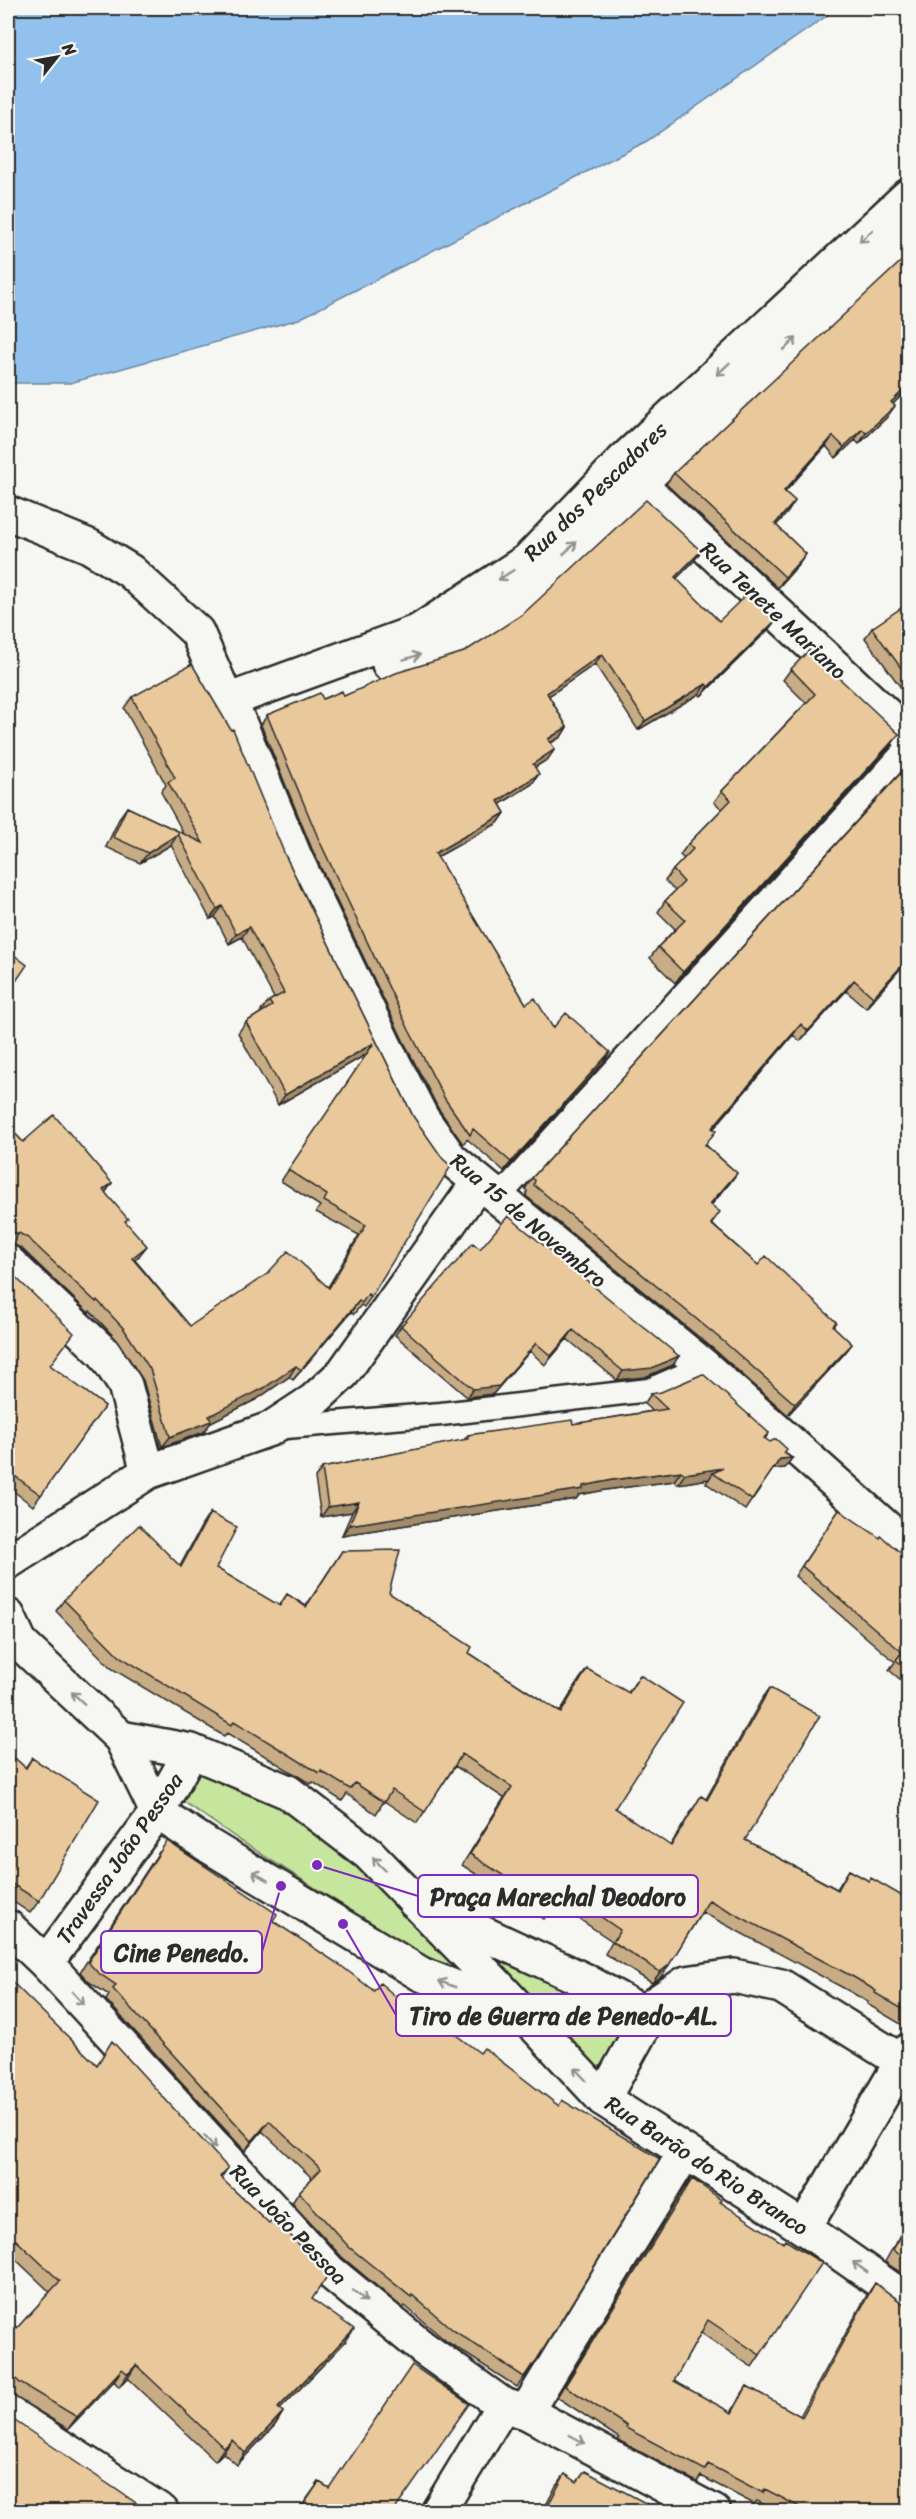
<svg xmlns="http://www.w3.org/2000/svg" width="916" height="2519" font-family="Sriracha,sans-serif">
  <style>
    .green { fill: #c6e59d; stroke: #788864; stroke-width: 1.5 }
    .water { fill: #93c1ed; stroke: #69859f; stroke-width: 1.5 }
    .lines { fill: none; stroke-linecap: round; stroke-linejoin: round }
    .service-casing { stroke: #2b2b2b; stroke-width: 27 }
    .minor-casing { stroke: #2b2b2b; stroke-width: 38 }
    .secondary-casing { stroke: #2b2b2b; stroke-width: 38 }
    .service { stroke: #f6f6f2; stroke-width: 22 }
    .minor { stroke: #f6f6f2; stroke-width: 33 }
    .secondary { stroke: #f6f6f2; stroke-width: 33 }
    .wall { fill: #c8ac85; stroke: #2b2b2b; stroke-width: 1.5 }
    .shaded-wall { fill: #a38c6c; stroke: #2b2b2b; stroke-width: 1.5 }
    .building { fill: #e9c89b; stroke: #2b2b2b; stroke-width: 1.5 }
    .oneway { stroke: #90908e }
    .labels { text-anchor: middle; stroke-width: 4.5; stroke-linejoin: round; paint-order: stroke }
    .street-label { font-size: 22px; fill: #2b2b2b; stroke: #f6f6f2 }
    .leader { fill: none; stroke: #7b2cbf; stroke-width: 2 }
    .callout-dot { fill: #7b2cbf; stroke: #f6f6f2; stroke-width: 2 }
    .callout { fill: #f6f6f2; stroke: #7b2cbf; stroke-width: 2 }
    .callout-label { font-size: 24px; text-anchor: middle; font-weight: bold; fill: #2b2b2b }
  </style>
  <rect width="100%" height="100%" fill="#f6f6f2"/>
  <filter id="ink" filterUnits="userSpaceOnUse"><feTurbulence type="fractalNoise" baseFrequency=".0167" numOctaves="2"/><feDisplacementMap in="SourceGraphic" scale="12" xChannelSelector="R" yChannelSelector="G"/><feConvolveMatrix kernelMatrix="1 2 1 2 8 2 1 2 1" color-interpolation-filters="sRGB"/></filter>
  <g filter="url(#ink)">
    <path class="green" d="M186 1765 293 1810 382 1889 463 1970 456 1977 241 1841 168 1791Z
      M480 1940 637 2015 600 2069 478 1953Z"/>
    <path class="water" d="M8 8H838L647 141 299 319 70 383H8Z"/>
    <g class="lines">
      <g class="service-casing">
        <path id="service" d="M499 1197 908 747
          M274 1428 441 1414 649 1390 704 1366"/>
      </g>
      <g class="minor-casing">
        <path id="minor" d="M639 484 908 735
          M8 513 89 546 130 571 197 632 227 701 237 717 295 857 386 1048 422 1118 451 1159 704 1366 908 1547
          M389 664 447 646 504 610 908 233
          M227 701 419 631 528 560 624 460 908 196
          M8 1262 104 1353 125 1385 148 1472
          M8 1562 148 1472 270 1429 314 1400 343 1373 478 1183
          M415 1902 582 1979 649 2016 603 2099
          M46 1963 157 1812 191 1751
          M649 2016 656 2003 686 1983 734 1976 781 1986 901 2061
          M804 2228 908 2051
          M526 2412 685 2152
          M8 2413 162 2512
          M438 2512 503 2405"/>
      </g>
      <g class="secondary-casing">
        <path id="secondary" d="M8 1616 21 1644 121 1738 157 1812 209 1846 421 1974 516 2011
          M121 1738 191 1751 288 1792 369 1854 495 1983 603 2099 804 2228 908 2301
          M8 1927 46 1963 329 2271 423 2348 503 2405 526 2412 714 2512"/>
      </g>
      <use href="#service" class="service"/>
      <use href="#minor" class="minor"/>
      <use href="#secondary" class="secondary"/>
    </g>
    <path class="wall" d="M909 388 893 404 887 417 859 444 855 440 836 458 826 446 785 492 795 501 776 525 806 554 799 564 778 588 666 484 674 473Z
      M694 561 676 579 719 621H775L768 630 701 696 699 694 638 730 595 664 549 696 567 727 561 737 551 743 548 759 535 767 532 784 500 804 505 813 498 823 437 857 526 1004 553 1028 604 1062 504 1171 467 1139 463 1144 438 1108 403 1040 312 849 261 725 267 715 323 699 344 696 464 652Z
      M909 606V699L865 638 872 628Z
      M791 669 899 734 891 745 675 983 650 958 658 947 675 929 658 912 665 901 675 891 665 881 673 870 684 859 680 855 688 844 722 809 714 802 722 791 806 703 783 680Z
      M132 697 285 855 413 1116 371 1297 364 1307 361 1305 354 1314 351 1312 293 1380 289 1377 257 1399 211 1422 204 1432 162 1447 143 1380 117 1340 90 1311 89 1313 21 1248 12 1244H8V1126L23 1142 112 1183 105 1193 126 1222 139 1256 135 1260 190 1326 328 1287 359 1235 316 1212 320 1206 281 1181 367 1054 278 1105 238 1033 246 1022 262 1012 261 1011 269 1001 274 998 242 937 229 944 215 917 210 919 171 845 140 863 106 847 120 817 127 807 184 834 161 792 166 785 124 708Z
      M909 764V953L905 957 900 969 866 1008 846 991 800 1041 793 1035 713 1129 706 1145 737 1173 729 1184 711 1205 712 1224 758 1265 836 1322 833 1326 852 1344 844 1354 788 1415 716 1351 526 1196 527 1191 525 1189 532 1178Z
      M480 1249 673 1365 645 1377 617 1380 567 1339 545 1365 530 1351 493 1394 467 1397 395 1335 401 1326Z
      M8 1270 50 1366 105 1406 33 1506 8 1487Z
      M651 1394 769 1433 765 1439 792 1458 785 1468 773 1469 745 1510 706 1483 709 1479 678 1484 674 1481 605 1490 579 1495 576 1499 342 1535 352 1512 321 1517 315 1478 322 1468 464 1440 468 1435 573 1424 652 1411 644 1404Z
      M839 1510 909 1560V1687L889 1670 895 1662 795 1576Z
      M210 1513 216 1568 279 1606 287 1594 306 1606 342 1551 389 1593 469 1653 560 1712 579 1680 587 1669 628 1693 640 1675 615 1808 670 1846 701 1796 706 1799 762 1699 770 1688 745 1840 837 1889 849 1870 869 1881 909 1900V2029L867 2004 868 2002 849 1991 702 1912 661 1977 652 1983 605 1954 612 1941 555 1903 544 1919 462 1865 504 1798 455 1766 417 1823 384 1801 376 1814 347 1794 342 1801 313 1782 311 1784 227 1733 224 1736 111 1668 56 1611 64 1600 180 1566 202 1525Z
      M8 1752 25 1768 32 1758 39 1901 30 1913 8 1898Z
      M159 1852 273 1921 533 2366 517 2387 446 2341 405 2306 403 2308 342 2257 292 2203 299 2192 312 2178 262 2131 245 2151 106 2000 109 1995 89 1982 80 1972Z
      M97 2064 228 2168 221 2178 312 2299 346 2341 280 2409 283 2412 275 2425 237 2465 223 2453 215 2461 128 2378 119 2387 114 2381 68 2429 12 2395 8 2391V2319L17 2328 50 2292 8 2252Z
      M692 2179 720 2202 760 2355 752 2367 701 2333 674 2381 731 2413 739 2398 747 2386 800 2416 867 2295 875 2283 905 2305 909 2511H777L757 2501 754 2504 701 2476 697 2482 618 2440 619 2438 557 2397 683 2190Z
      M909 2218V2278L885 2262Z
      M565 2474 577 2482 653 2511H543L556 2486Z
      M319 2482 329 2488 394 2511H298Z"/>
    <path class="shaded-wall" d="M909 385V388L884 413 891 402Z
      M895 406 887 417 859 444 866 433Z
      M862 429 855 440 836 458 844 447Z
      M833 436 826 446 776 502 784 491Z
      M795 501 788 512 768 535 775 524Z
      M701 551 694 561 668 587 675 577Z
      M806 554 799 564 778 588 785 577Z
      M775 621 768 630 701 696 708 687Z
      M602 654 595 664 540 702 547 693Z
      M706 684 699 694 638 730 645 721Z
      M567 727 561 737 541 748 548 739Z
      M899 734 891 745 675 983 683 972Z
      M555 749 548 759 526 773 533 764Z
      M539 774 532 784 491 810 498 801Z
      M505 813 498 823 428 862 435 853Z
      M178 834 171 845 140 863 148 853Z
      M222 906 215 917 210 919 217 909Z
      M249 927 242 937 229 944 236 934Z
      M908 959 900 969 866 1008 873 997Z
      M854 980 846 991 800 1041 808 1031Z
      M801 1024 793 1035 705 1139 712 1128Z
      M374 1043 367 1054 278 1105 285 1095Z
      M610 1052 604 1062 504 1171 511 1162Z
      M737 1173 729 1184 703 1215 710 1204Z
      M112 1183 105 1193 103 1190Z
      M11 1233H19L12 1244H8V1235Z
      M147 1246 139 1256 125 1269 132 1258Z
      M359 1301 351 1312 293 1380 301 1370Z
      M573 1330 567 1339 545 1365 551 1356Z
      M536 1343 530 1351 493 1394 467 1397 473 1389Z
      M852 1344 844 1354 788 1415 795 1404Z
      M679 1356 673 1365 645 1377 617 1380 623 1371Z
      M296 1366 289 1377 257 1399 211 1422 204 1432 162 1447 170 1437 209 1416Z
      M792 1458 785 1468 773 1469 780 1459Z
      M723 1468 713 1473 709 1479 678 1484 685 1474Z
      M681 1471 674 1481 605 1490 579 1495 576 1499 342 1535 349 1525 583 1486 612 1480Z
      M359 1502 352 1512 321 1517 328 1507Z
      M669 1965 661 1977 652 1983 660 1972Z
      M269 2121 262 2131 245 2151 252 2141Z
      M354 2329 346 2341 270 2420 278 2408Z
      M136 2365 128 2378 119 2387 128 2374Z
      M122 2369 114 2381 68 2429 77 2417Z
      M283 2412 275 2425 237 2465 245 2453Z
      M232 2440 223 2453 215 2461 224 2448Z"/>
    <path class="building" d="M909 254V385L891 402 895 406 866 433 862 429 844 447 833 436 784 491 795 501 775 524 806 554 785 577 674 473Z
      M646 500 701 551 675 577 719 621 747 594 775 621 708 687 706 684 645 721 602 654 547 693 567 727 548 739 555 749 533 764 539 774 498 801 505 813 435 853 526 1004 535 998 553 1028 566 1013 610 1052 511 1162 473 1129 470 1135 445 1099 409 1030 319 840 267 715 320 693 323 699 342 691 344 696 396 673 464 652 523 614Z
      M907 604 909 606V679L872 628Z
      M809 650 899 734 683 972 658 947 685 920 665 901 684 882 673 870 693 849 688 844 731 800 722 791 815 694 791 669Z
      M192 664 231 730 233 729 285 855 413 1116 443 1159 451 1166 371 1297 368 1294 362 1303 359 1301 301 1370 296 1366 264 1388 209 1416 211 1421 170 1437 150 1369 124 1329 97 1300 96 1302 28 1238 19 1233H11L8 1235V1126L23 1142 54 1115 112 1183 103 1190 128 1219 125 1221 147 1246 132 1258 190 1326 267 1274 288 1251 329 1288 366 1225 324 1201 327 1195 288 1170 374 1043 285 1095 246 1022 272 1006 269 1001 284 993 249 927 236 934 222 906 217 909 178 834 148 853 113 837 127 807 203 843 168 782 175 778 132 697Z
      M909 764V951L904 956 908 959 873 997 854 980 808 1031 801 1024 712 1128 716 1131 705 1145 737 1173 710 1204 720 1212 711 1224 758 1265 766 1256 836 1322 833 1326 852 1344 795 1404 723 1341 534 1185 535 1180 532 1178Z
      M14 955 27 965 8 993V961Z
      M508 1216 679 1356 652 1368 623 1371 573 1330 551 1356 536 1343 499 1386 473 1389 401 1326 473 1243 480 1249Z
      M8 1270 74 1333 50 1365 105 1406 41 1495 8 1471Z
      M703 1374 769 1433 764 1438 770 1442 776 1439 787 1449 784 1453 792 1458 780 1459 752 1500 713 1473 723 1468 685 1474 681 1471 612 1480 583 1486V1489L349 1525 359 1502 328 1507 322 1468 468 1439V1435L572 1420 573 1424 667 1409 651 1394 661 1392Z
      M839 1510 880 1538 881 1536 909 1560V1671L896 1660 902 1652 802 1566Z
      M210 1513 237 1527 216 1568 280 1606 287 1594 306 1607 342 1551 400 1550 389 1593 472 1647 469 1653 561 1713 587 1669 629 1693 640 1675 683 1703 615 1808 671 1846 701 1796 707 1800 770 1688 820 1716 745 1840 838 1890 849 1870 869 1881 871 1878 909 1900V2013L875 1993 876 1991 857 1979 709 1900 669 1965 660 1972 613 1942 620 1930 563 1891 552 1907 470 1854 512 1787 462 1754 425 1812 392 1790 384 1802 355 1783 350 1789 321 1771 319 1773 234 1721 232 1725 119 1656 64 1600 139 1525 181 1567Z
      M8 1752 26 1768 32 1758 99 1800 39 1901 9 1882 8 1884Z
      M167 1841 277 1914 273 1921 340 1965 374 1991 380 1983 427 2023 432 2017 480 2053 484 2048 559 2106 562 2100 660 2159 533 2366 532 2365 524 2377 453 2330 412 2295 411 2297 349 2247 299 2192 321 2169 269 2121 252 2141 113 1989 116 1985 97 1972 88 1962Z
      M8 1978 97 2065 112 2041 228 2168 220 2177 269 2223 274 2218 328 2275 312 2299 354 2329 278 2408 283 2412 245 2453 232 2440 224 2448 136 2365 128 2374 122 2369 77 2417 20 2383 8 2371V2319L17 2328 60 2281 16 2240 8 2249Z
      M692 2179 722 2200 720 2202 783 2243 785 2240 822 2263 760 2355 708 2320 674 2381 732 2413 747 2386 802 2417 875 2283 905 2305 909 2306V2511H807L765 2489 763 2493 708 2464 705 2470 626 2428 627 2426 565 2386Z
      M909 2222V2261L893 2250Z
      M412 2365 469 2404 394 2511H309L302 2507 319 2482 329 2488Z
      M15 2421 148 2511H8V2432Z
      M585 2471 655 2508 653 2511H545L565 2474 577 2482Z"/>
    <defs><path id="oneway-shaft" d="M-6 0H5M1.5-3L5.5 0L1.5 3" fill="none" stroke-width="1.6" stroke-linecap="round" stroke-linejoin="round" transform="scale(1.5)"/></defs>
    <g class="oneway">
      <use href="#oneway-shaft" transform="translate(866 236) rotate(137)"/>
      <use href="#oneway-shaft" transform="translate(790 344) rotate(-43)"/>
      <use href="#oneway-shaft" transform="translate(723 369) rotate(137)"/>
      <use href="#oneway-shaft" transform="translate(570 548) rotate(-43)"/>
      <use href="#oneway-shaft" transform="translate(506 575) rotate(147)"/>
      <use href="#oneway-shaft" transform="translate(412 657) rotate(-17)"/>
      <use href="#oneway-shaft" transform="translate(78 1698) rotate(-137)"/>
      <use href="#oneway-shaft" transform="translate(379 1864) rotate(-134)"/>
      <use href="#oneway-shaft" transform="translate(260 1876) rotate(-149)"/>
      <use href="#oneway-shaft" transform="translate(447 1984) rotate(-159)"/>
      <use href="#oneway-shaft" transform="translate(78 1998) rotate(47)"/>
      <use href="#oneway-shaft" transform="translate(580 2074) rotate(-134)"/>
      <use href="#oneway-shaft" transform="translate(210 2142) rotate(47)"/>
      <use href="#oneway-shaft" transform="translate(860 2267) rotate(-145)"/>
      <use href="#oneway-shaft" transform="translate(360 2296) rotate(39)"/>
      <use href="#oneway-shaft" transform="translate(577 2439) rotate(28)"/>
    </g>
  </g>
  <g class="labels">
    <g class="street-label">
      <text transform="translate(595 491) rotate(-44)" y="8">Rua dos Pescadores</text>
      <text transform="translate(774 610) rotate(43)" y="8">Rua Tenete Mariano</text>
      <text transform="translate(529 1220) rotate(40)" y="8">Rua 15 de Novembro</text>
      <text transform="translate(119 1858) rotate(-55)" y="8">Travessa João Pessoa</text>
      <text transform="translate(707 2165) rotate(33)" y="8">Rua Barão do Rio Branco</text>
      <text transform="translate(289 2224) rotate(46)" y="8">Rua João Pessoa</text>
    </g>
  </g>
  <path class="leader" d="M317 1865L418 1896M281 1886L262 1952M343 1924L396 2015"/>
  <g class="callout-dot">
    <circle cx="317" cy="1865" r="6"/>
    <circle cx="281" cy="1886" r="6"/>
    <circle cx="343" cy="1924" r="6"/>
  </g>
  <g class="callout">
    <rect x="418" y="1875" width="280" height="42" rx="6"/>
    <rect x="101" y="1931" width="161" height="42" rx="6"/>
    <rect x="396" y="1994" width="335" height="42" rx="6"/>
  </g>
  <g class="callout-label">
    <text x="558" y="1905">Praça Marechal Deodoro</text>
    <text x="182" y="1961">Cine Penedo.</text>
    <text x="564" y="2024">Tiro de Guerra de Penedo-AL.</text>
  </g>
  <rect width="916" height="2519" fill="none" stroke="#f6f6f2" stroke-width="30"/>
  <rect x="15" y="15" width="886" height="2489" fill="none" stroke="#2b2b2b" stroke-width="2" filter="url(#ink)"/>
  <g transform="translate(57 57) rotate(59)" stroke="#f6f6f2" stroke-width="4.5" paint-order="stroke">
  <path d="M0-4.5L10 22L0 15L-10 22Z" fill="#2b2b2b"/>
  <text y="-9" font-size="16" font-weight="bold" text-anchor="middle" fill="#2b2b2b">N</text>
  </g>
</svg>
